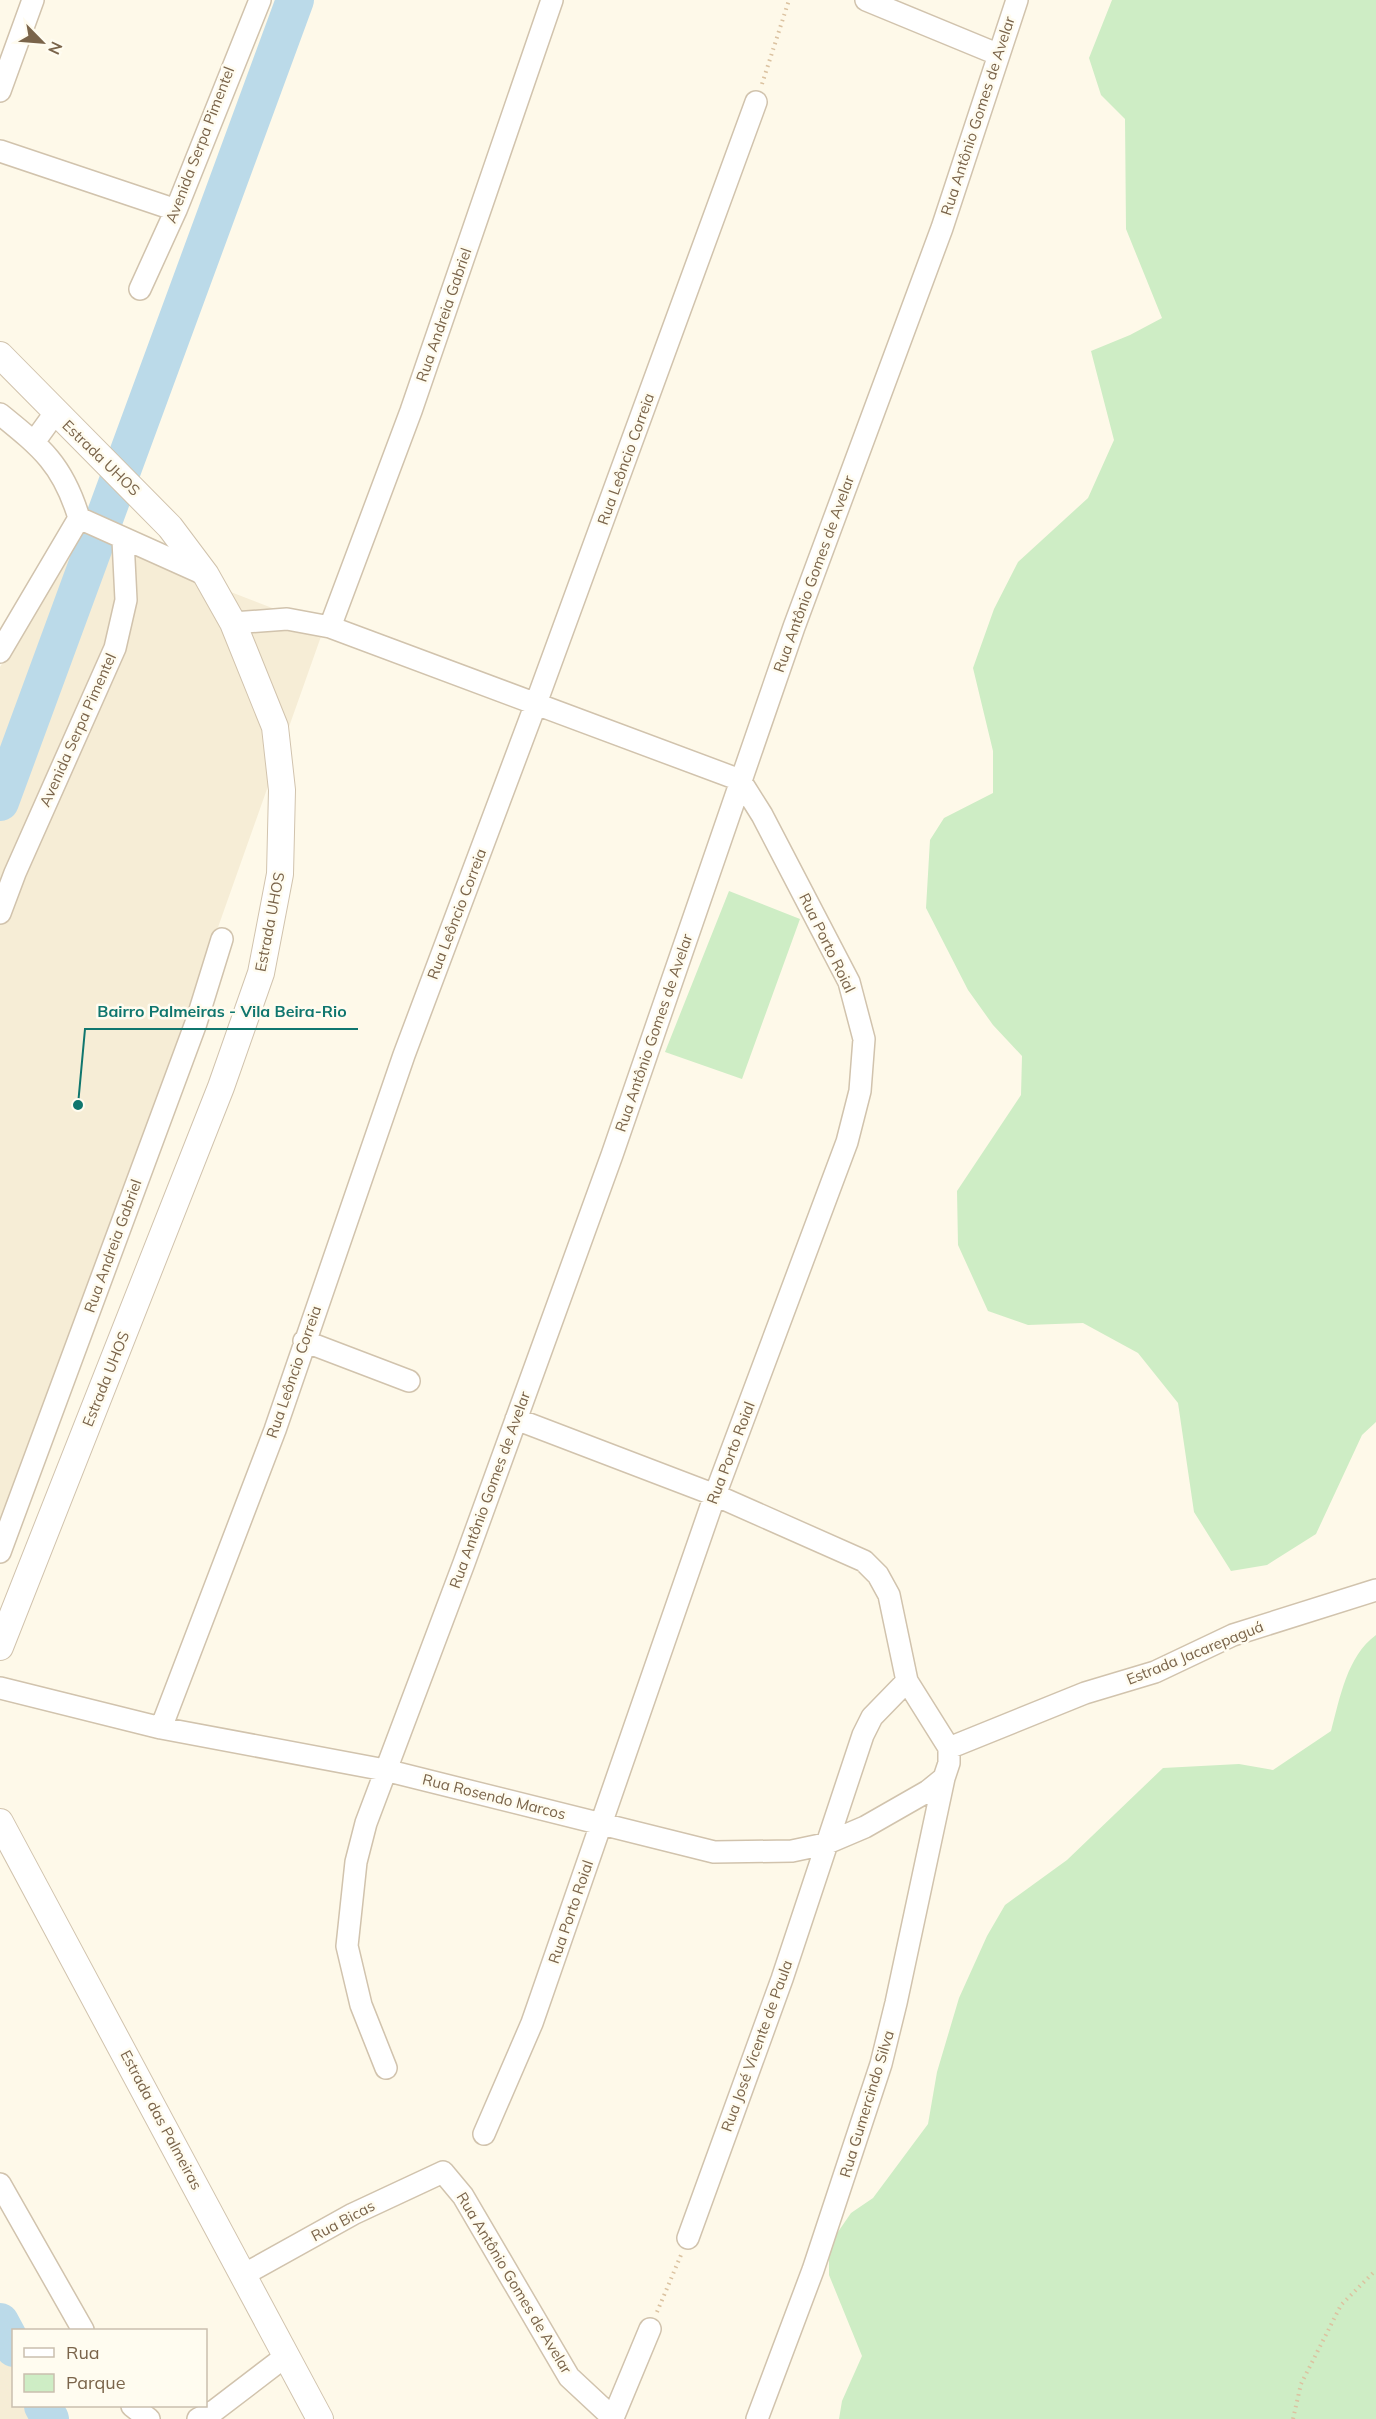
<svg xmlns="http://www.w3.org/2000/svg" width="1376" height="2419" font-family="Mulish,sans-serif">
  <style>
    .residential { fill: #f6edd6 }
    .green { fill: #ceedc5 }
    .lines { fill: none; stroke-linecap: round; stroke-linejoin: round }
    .river { stroke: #bbdae9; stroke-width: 38 }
    .minor-casing { stroke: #d1c3ad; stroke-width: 24 }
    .tertiary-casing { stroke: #d1c3ad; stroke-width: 28 }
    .path { stroke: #dbc2a0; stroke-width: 4; stroke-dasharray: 1.5 4.5; stroke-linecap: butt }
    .minor { stroke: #fff; stroke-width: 21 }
    .tertiary { stroke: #fff; stroke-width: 26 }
    .labels { text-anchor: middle; stroke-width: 5; stroke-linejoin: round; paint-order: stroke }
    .street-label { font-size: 15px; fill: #7a644a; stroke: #fffcf0 }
    .leader { fill: none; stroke: #0f766e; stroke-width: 2 }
    .callout-dot { fill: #0f766e; stroke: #fffcf0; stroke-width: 2 }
    .callout-label { font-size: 16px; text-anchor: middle; font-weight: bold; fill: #0f766e; stroke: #fffcf0; stroke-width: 5; stroke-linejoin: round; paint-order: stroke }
  </style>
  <rect width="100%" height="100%" fill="#fef9e9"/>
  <path class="residential" d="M78 533 324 628 0 1543V667Z
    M0 2331 13 2359 14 2406H36L42 2419H0Z"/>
  <path class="green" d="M1112 0H1376V1422L1362 1435 1316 1534 1267 1565 1231 1571 1194 1512 1178 1403 1138 1353 1083 1323 1028 1325 988 1311 958 1245 957 1191 1021 1095 1022 1056 993 1025 968 990 926 908 930 840 944 818 993 793V751L973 668 994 609 1018 562 1088 498 1114 440 1091 351 1130 335 1162 318 1126 229 1125 119 1101 95 1089 58Z
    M729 891 800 919 742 1079 665 1052Z
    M1376 1635V2419H839L842 2401 862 2356 829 2275V2245L851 2213 873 2198 928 2124 937 2072 959 1998 987 1936 1005 1905 1067 1860 1163 1768 1239 1764 1273 1770 1331 1731C1340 1698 1347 1656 1376 1635Z"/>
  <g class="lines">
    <path class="river" d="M0 802 295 0
      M0 2322 14 2348
      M43 2406 50 2419"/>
    <g class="minor-casing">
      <path id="minor" d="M866 0 997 54
        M0 91 33 0
        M0 151 176 210
        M140 289 176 210 260 0
        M0 414C42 448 63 465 79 518L206 575
        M34 442 55 413
        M233 623 287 619 330 627 740 780 762 815 849 982 864 1039 860 1091 847 1142 715 1495 532 2023 484 2134
        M330 627 411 411 552 0
        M0 652 79 518
        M0 913 15 873 115 648 126 600 123 540
        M304 1341 409 1381
        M0 1552 196 1023 222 939
        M0 1688 161 1728 385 1770 714 1852 792 1851 825 1844 865 1827 928 1791 944 1778 949 1763V1748L907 1681 889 1595 878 1575 864 1561 715 1495 516 1419
        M161 1728 275 1430 404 1055 535 706 756 102
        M949 1748 1085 1693 1155 1672 1233 1635 1376 1590
        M386 2068 361 2005 347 1946 356 1862 366 1823 464 1563 612 1155 794 627 942 228 1017 0
        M0 2184 83 2330
        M688 2238 782 1979 863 1735 872 1717 907 1681
        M245 2274 353 2214 443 2172 463 2196 569 2377 613 2418 650 2329
        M132 2406 149 2419
        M198 2419 214 2411 286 2356
        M757 2419 813 2270 881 2064 896 2003 944 1778"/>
    </g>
    <g class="tertiary-casing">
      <path id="tertiary" d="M0 355 170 527 206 575 233 623 275 727 282 790 280 874 261 973 221 1087 0 1647
        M0 1822 320 2419"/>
    </g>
    <path class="path" d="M762 84 789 0
      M657 2312 681 2255
      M1293 2419 1301 2384 1341 2305 1376 2270"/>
    <use href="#minor" class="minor"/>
    <use href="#tertiary" class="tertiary"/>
  </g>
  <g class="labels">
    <g class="street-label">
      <text transform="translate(978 116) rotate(-72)" y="5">Rua Antônio Gomes de Avelar</text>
      <text transform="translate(200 145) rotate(-69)" y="5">Avenida Serpa Pimentel</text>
      <text transform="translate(444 315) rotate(-71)" y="5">Rua Andreia Gabriel</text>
      <text transform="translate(101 458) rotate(44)" y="5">Estrada UHOS</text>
      <text transform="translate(626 459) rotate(-70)" y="5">Rua Leôncio Correia</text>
      <text transform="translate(814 574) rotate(-70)" y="5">Rua Antônio Gomes de Avelar</text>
      <text transform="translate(78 730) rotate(-66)" y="5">Avenida Serpa Pimentel</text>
      <text transform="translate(457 914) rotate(-69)" y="5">Rua Leôncio Correia</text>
      <text transform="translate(270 922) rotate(-79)" y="5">Estrada UHOS</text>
      <text transform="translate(827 943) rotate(64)" y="5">Rua Porto Roial</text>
      <text transform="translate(654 1033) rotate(-71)" y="5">Rua Antônio Gomes de Avelar</text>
      <text transform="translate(113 1246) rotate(-70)" y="5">Rua Andreia Gabriel</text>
      <text transform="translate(294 1372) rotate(-71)" y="5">Rua Leôncio Correia</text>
      <text transform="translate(106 1379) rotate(-68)" y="5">Estrada UHOS</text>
      <text transform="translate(731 1453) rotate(-69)" y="5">Rua Porto Roial</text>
      <text transform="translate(490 1490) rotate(-70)" y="5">Rua Antônio Gomes de Avelar</text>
      <text transform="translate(1195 1653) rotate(-22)" y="5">Estrada Jacarepaguá</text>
      <text transform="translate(494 1797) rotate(14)" y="5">Rua Rosendo Marcos</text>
      <text transform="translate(571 1912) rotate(-71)" y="5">Rua Porto Roial</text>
      <text transform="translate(757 2046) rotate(-70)" y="5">Rua José Vicente de Paula</text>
      <text transform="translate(867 2104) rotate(-73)" y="5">Rua Gumercindo Silva</text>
      <text transform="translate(161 2120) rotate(62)" y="5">Estrada das Palmeiras</text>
      <text transform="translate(343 2221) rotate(-28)" y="5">Rua Bicas</text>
      <text transform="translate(514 2283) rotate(59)" y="5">Rua Antônio Gomes de Avelar</text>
    </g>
  </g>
  <path class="leader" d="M78 1105L85 1029H358"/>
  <circle class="callout-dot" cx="78" cy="1105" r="6"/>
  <g class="callout-label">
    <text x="222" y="1017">Bairro Palmeiras - Vila Beira-Rio</text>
  </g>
  <rect x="12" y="2329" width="195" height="78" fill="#fffcf0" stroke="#cabfae" stroke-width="1.5"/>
  <rect x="24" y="2348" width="30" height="9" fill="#ffffff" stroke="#cabfae" stroke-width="1.5"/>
  <text x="66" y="2359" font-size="18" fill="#7a644a">Rua</text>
  <rect x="24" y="2374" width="30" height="18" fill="#ceedc5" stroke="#cabfae" stroke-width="1.5"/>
  <text x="66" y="2389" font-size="18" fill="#7a644a">Parque</text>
  <g transform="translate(42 42) rotate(115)" stroke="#fffcf0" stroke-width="4.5" paint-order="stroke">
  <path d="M0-4.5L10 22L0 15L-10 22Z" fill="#7a644a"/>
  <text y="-9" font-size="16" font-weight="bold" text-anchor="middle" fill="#7a644a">N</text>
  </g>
</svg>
